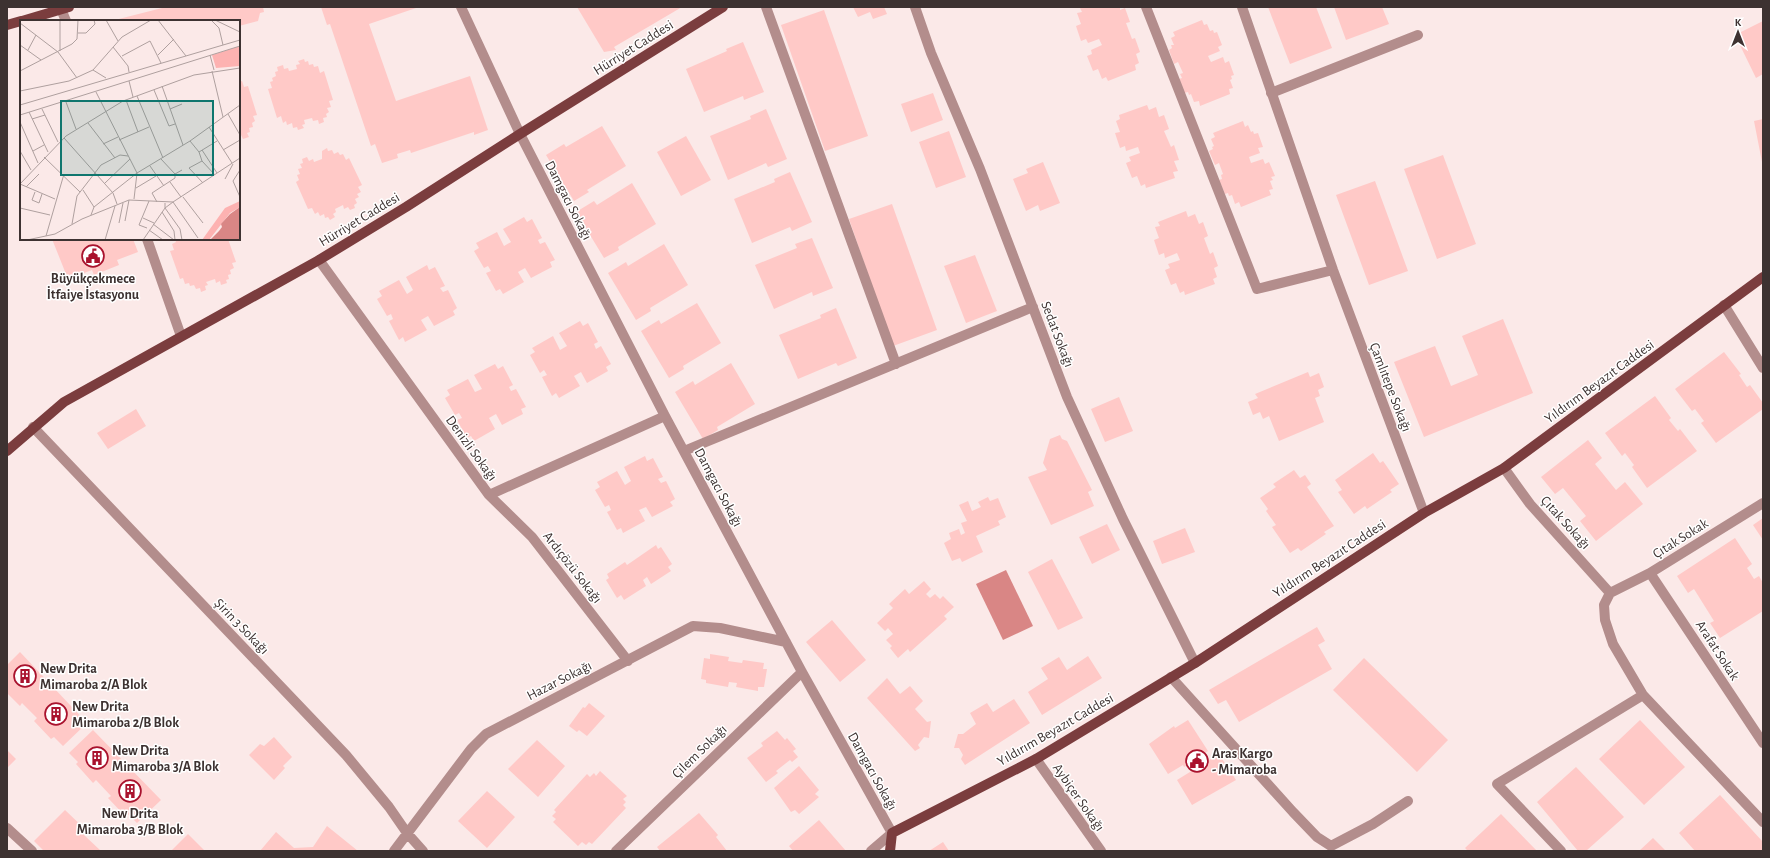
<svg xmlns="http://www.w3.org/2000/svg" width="1770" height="858" font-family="'Alegreya Sans',sans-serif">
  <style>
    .water { fill: #d98685 }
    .building { fill: #ffc9c7 }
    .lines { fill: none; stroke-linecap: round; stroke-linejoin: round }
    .minor { stroke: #b38d8c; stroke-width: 10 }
    .major { stroke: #7b3d3e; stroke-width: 10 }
    .labels { text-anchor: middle; stroke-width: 3; stroke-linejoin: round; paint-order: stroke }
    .street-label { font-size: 14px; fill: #3d3231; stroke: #fff }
    .poi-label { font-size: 14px; font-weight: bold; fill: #3d3231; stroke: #fff; text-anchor: start }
    .inset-road { fill: none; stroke: #afa09f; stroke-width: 1 }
    .view { fill: #0f766e; fill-opacity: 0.15; stroke: #0f766e; stroke-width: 2 }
    .inset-edge { fill: none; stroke: #3d3231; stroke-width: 2 }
  </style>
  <rect width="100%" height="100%" fill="#fbe9e8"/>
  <path class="water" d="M1006 570 1033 626 1003 640 976 584Z"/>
  <path class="building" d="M166 7H263L264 12 260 13 258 21 239 26V21H111Z
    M321 7H419L369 24 396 101 470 76 488 130 474 135V132L411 153 410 150 397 154 398 158 382 163 375 144 371 146 330 24 327 25Z
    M577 7H682L614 47 616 50 604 52Z
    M853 7H884L887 14 873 19 870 12 858 17Z
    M1083 7H1120V10L1125 8 1130 22 1126 23 1132 39 1135 38 1140 52 1136 54 1139 63 1135 65 1136 70 1108 81 1106 77 1102 79 1098 69 1093 71 1087 56 1092 54 1091 50 1102 45 1099 39 1088 43 1086 39 1081 41 1076 26 1081 24 1077 13 1082 12 1080 8Z
    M1268 7H1316L1332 48 1290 64Z
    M1334 7H1382L1389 24 1346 40Z
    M824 10 868 136 825 151 781 25Z
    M1202 20 1204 25 1207 24 1210 31 1213 30 1214 33 1217 32 1222 45 1218 47 1220 51 1208 56 1211 62 1223 57 1225 63 1229 61 1234 75 1231 76 1232 79 1230 80 1233 88 1229 89 1230 94 1200 106 1199 101 1194 102 1191 94 1189 95 1188 92 1184 93 1179 79 1182 78 1180 74 1183 73 1178 62 1174 64 1169 50 1172 48 1171 45H1174L1171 38 1175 36 1173 32Z
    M1763 21V74L1756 78 1735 35Z
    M743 42 764 92 744 100 743 96 704 112 686 69 727 51 726 49Z
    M304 59 305 62 308 61 309 65 313 64 314 67 318 66 320 73 324 71 333 100 329 101 331 107 327 108 329 112 326 114 327 117 323 118 324 122 319 124 318 120 313 121 312 118 304 120 305 124 302 125 304 128 298 130 297 127 293 128 292 123 287 125 286 121 283 123 281 116 277 118 268 89 272 88 270 82 273 81 272 78 276 76 275 72 278 71 277 67 283 65 284 69 288 68 289 71 297 69 296 65 300 64 298 61Z
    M242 81 244 87 248 86 257 115 253 116 255 121 252 123 253 127 249 128 250 132 247 133 249 137 243 139 241 135H239V82Z
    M933 93 943 120 911 132 901 104Z
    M1147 105 1149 110 1156 107 1159 117 1164 115 1169 129 1164 131 1171 147 1174 145 1179 160 1174 161 1178 171 1173 172 1175 178 1146 188 1145 184 1141 186 1137 176 1132 178 1126 163 1131 161 1129 157 1140 153 1138 147 1126 151 1125 146 1120 148 1115 133 1120 132 1116 121 1120 119 1119 115Z
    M766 109 787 159 768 167 766 163 728 180 710 136 751 119 750 116Z
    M1763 119V162H1762L1754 121Z
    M1243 121 1245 127 1248 125 1251 132 1253 131 1254 134 1258 133 1263 147 1258 148 1260 153 1249 157 1251 163 1263 159 1265 164 1269 162 1275 176 1271 177 1273 180 1270 181 1273 189 1269 190 1271 195 1241 207 1239 202 1235 204 1232 195 1229 196 1228 193 1225 194 1219 180 1222 179 1221 175 1223 174 1219 163 1215 165 1209 151 1213 149 1212 147 1214 146 1211 139 1215 137 1213 133Z
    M602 126 626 166 587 190 589 192 574 201 546 155 564 144 566 147Z
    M949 131 966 177 936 188 919 142Z
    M686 136 711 180 681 196 657 152Z
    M327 148 328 151 332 150 334 154 338 152 340 155 343 154 346 160 349 158 362 185 358 187 361 192 357 194 359 197 355 199 357 203 354 205 355 208 350 210 348 207 344 209 343 205 335 209 336 212 333 214 335 217 330 220 328 217 325 218 324 214 320 216 318 212 315 214 312 208 308 209 296 182 299 180 297 175 300 174 298 169 302 168 300 164 303 163 302 159 307 157 309 161 313 159 314 162 322 159V151Z
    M1443 155 1476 244 1437 259 1404 169Z
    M1043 162 1060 203 1040 211 1038 205 1026 211 1013 179 1028 173 1026 169Z
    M790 172 812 222 792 231 790 227 752 243 734 199 775 182 774 179Z
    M1375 181 1408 271 1369 285 1336 195Z
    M632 183 656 224 618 247 619 250 604 258 576 212 594 201 597 205Z
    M892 204 937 330 893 346 849 219Z
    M1186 211 1188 217 1195 214 1199 224 1203 222 1208 236 1204 238 1210 254 1213 252 1218 266 1214 268 1217 277 1213 279 1215 284 1185 295 1184 291 1180 293 1176 283 1171 285 1165 270 1170 268 1168 264 1180 260 1177 253 1165 258 1164 253 1159 255 1154 240 1159 238 1155 227 1160 226 1158 222Z
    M524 217 527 222 532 219 542 238 538 240 540 244 545 242 555 260 550 262 552 267 531 278 525 268 518 272 524 282 503 294 500 289 496 291 486 273 491 271 488 266 484 268 474 251 479 248 476 243 497 232 504 246 511 242 503 229Z
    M812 238 833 288 813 296 812 292 774 309 755 265 797 248 795 244Z
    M52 239H133L138 252 117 260 119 265 94 275 92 270 68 279Z
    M175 239H228L236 262 232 263 234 268 230 270 231 274 228 275 229 279 226 280 227 283 221 285 220 281 216 283 215 279 206 282 208 285 205 286 206 290 201 292 200 288 196 289 194 285 190 286 189 283 185 284 183 278 180 279 170 251 174 250 172 244 176 242Z
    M664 244 688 285 650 308 651 311 636 320 608 273 626 262 628 266Z
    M975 255 997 311 966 323 944 266Z
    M427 265 429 270 435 267 445 286 440 288 443 292 448 290 457 308 453 311 455 315 434 326 428 316 421 320 427 330 405 342 403 337 399 340 389 321 393 319 391 314 387 316 377 299 382 296 379 291 399 280 407 294 413 290 406 277Z
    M697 303 721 343 683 366 684 369 669 378 641 331 659 320 661 324Z
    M836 308 857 358 838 366 836 363 798 379 779 335 821 318 820 315Z
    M1503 319 1533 393 1424 437 1394 362 1435 346 1451 386 1478 375 1462 336Z
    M580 321 583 326 588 323 598 342 594 344 596 349 601 346 611 364 606 367 608 371 587 383 581 372 574 376 580 386 559 398 556 393 552 396 542 377 547 375 544 370 540 373 530 355 535 352 532 348 553 336 560 350 567 346 559 333Z
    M1724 352 1741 374 1739 375 1747 387 1750 385 1763 403V409L1716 443 1701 423 1704 421 1695 409 1692 411 1675 389Z
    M731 363 755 404 717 427 718 430 703 439 675 392 693 381 695 385Z
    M495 364 498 369 503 366 513 385 509 387 511 391 516 389 526 407 521 409 523 414 502 425 496 414 489 418 495 429 474 441 471 436 467 438 457 420 462 418 459 413 455 415 445 398 450 395 447 390 468 379 475 392 482 389 474 375Z
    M1308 372 1310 377 1319 373 1324 387 1318 390 1320 396 1315 398 1324 422 1279 441 1269 416 1263 419 1260 412 1253 415 1248 402 1258 398 1255 394Z
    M1655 396 1671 418 1669 420 1678 431 1680 429 1697 451 1647 488 1632 467 1634 465 1625 453 1622 456 1605 433Z
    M1119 397 1133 431 1105 442 1091 409Z
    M136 409 146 426 108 449 97 433Z
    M1060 435 1062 439 1067 441 1092 490 1088 492 1094 506 1051 525 1028 477 1047 470 1043 463 1050 439Z
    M1588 440 1602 458 1595 464 1616 490 1625 482 1643 504 1596 541 1580 521 1586 516 1563 488 1555 494 1541 477Z
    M1373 453 1380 463 1383 461 1399 484 1390 490 1392 492 1367 509 1365 506 1354 514 1338 492 1342 490 1335 480Z
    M645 456 647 461 653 458 663 477 658 479 661 483 666 481 675 499 670 502 673 506 652 517 646 507 639 510 645 521 623 533 621 528 617 530 607 512 611 510 609 505 605 507 595 490 600 487 597 482 617 471 625 485 631 481 624 467Z
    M1294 470 1300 478 1305 475 1311 484 1307 487 1334 526 1324 532 1326 534 1301 551 1298 548 1290 553 1272 527 1276 525 1266 511 1268 509 1260 498 1276 487 1273 484Z
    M988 497 990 501 998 498 1006 517 998 521 1000 525 976 536 983 552 962 562 960 558 952 561 944 543 951 539 949 533 959 529 961 535 965 533 961 523 967 521 959 505 968 501 972 511 981 507 978 502Z
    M1763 518V540L1753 525Z
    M1107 524 1120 550 1092 564 1079 537Z
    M1185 528 1195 552 1162 564 1153 541Z
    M1735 538 1752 564 1747 568 1754 579 1759 576 1763 583V611L1720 638 1710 623 1714 621 1694 589 1688 593 1677 576Z
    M656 545 658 549 661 547 672 564 668 567 671 571 651 584 647 577 643 580 646 586 624 600 621 595 617 598 606 580 609 578 607 574 625 562 627 565Z
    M1052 559 1083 618 1058 630 1028 572Z
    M924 581 931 589 926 594 930 598 935 594 940 599 943 596 954 607 944 616 947 619 910 652 908 649 898 658 890 648 892 646 886 640 893 634 888 628 885 631 877 623 893 608 889 604 905 589 909 594Z
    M832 620 866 660 840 682 806 642Z
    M1317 627 1325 641 1318 645 1332 669 1239 722 1226 700 1218 704 1209 690Z
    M20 652 87 723 63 746 54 737 51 739 34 721 37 718 22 703 20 706 7 693V665Z
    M710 654 729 657 728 661 742 663 743 660 764 663 763 669H767L764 687H758V691L736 687 737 683 729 682 728 687 706 683V680L701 679 704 658 710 659Z
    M1088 656 1102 678 1042 715 1028 692 1048 679 1041 668 1059 657 1067 670Z
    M1364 658 1448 740 1417 772 1333 690Z
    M887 678 900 694 910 686 923 701 915 709 927 722 931 721 929 738 924 737 918 745 920 748 915 751 867 698Z
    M1014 699 1030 723 965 765 961 759 963 755 959 748H954L958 734H963L976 724 970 713 987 703 993 712Z
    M589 703 605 716 587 736 579 730 577 732 569 726 583 707 585 708Z
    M1188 720 1208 751 1184 767 1183 765 1168 774 1149 744 1174 726 1175 728Z
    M1640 720 1685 767 1644 805 1599 759Z
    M93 730 161 800 137 823 128 814 125 816 108 798 111 796 96 780 93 783 76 764 78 762 69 753Z
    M777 731 785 740 787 738 796 749 793 751 798 757 792 762 790 760 776 771 778 773 766 782 747 758 763 746 761 743Z
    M274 737 292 757 283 766 285 768 274 780 249 755 260 744 264 746Z
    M537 740 565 766 538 797 508 769Z
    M7 750 16 759 7 768Z
    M1219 754 1236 780 1192 805 1177 780Z
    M799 766 819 790 815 794 819 797 799 814 795 810 791 812 774 788Z
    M1576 767 1624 817 1586 851H1578L1537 802Z
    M600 771 627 796 623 799 626 802 623 805 626 808 592 844 589 842 586 845 582 842 578 846 553 822 556 819 552 816 556 812 554 810 587 774 590 777 594 773 596 776Z
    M487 791 515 817 487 848 458 821Z
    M1720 795 1763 842V849L1761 851H1695L1679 833Z
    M65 810 87 831 84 835 101 851H44L34 841Z
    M699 813 718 835 716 837 727 851H660L657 847Z
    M1501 814 1537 851H1468L1465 848Z
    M819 820 846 851H793L789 846Z
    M327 826 358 851H260L276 832 294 848 313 847Z
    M188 834 205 851H171Z
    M1653 838 1666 851H1639Z
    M943 842 949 851H929Z"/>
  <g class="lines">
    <path class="minor" d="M461 7 520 134 665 416 802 672 892 833 871 851
      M766 7 896 364
      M915 7 931 53 980 169 1067 397 1123 519 1195 663
      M1146 7 1257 289 1333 270
      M1242 7 1333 270 1424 513
      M61 9 66 21
      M1271 93 1418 35
      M147 239 181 336
      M319 260 489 495 532 537 628 661
      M1724 305 1763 368
      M33 427 346 755 389 807 407 833 423 851
      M684 451 1033 307
      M1504 468 1530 504 1610 593
      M489 495 665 416
      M1650 573 1763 743
      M1610 593 1604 605 1605 620 1613 644 1643 695 1763 822
      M1610 593 1650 573 1763 503
      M1171 677 1293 812 1317 837 1331 846 1373 824 1408 801
      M1036 759 1101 851
      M7 828 32 851
      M394 851 471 749 486 734 693 626 720 628 786 642
      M616 851 802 672
      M1561 851 1497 784 1643 695"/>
    <path class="major" d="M22 21 69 7
      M7 25 21 21
      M7 451 64 402 319 260 406 207 520 134 723 7
      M890 851 892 833 1036 759 1195 663 1424 513 1504 468 1763 277"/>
  </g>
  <defs>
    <g id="civic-ring" transform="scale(1.15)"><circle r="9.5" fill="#fff" stroke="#a9122d" stroke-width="1.5"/><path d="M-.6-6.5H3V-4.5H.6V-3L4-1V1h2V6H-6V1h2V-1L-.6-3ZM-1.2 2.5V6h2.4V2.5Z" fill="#a9122d"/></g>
    <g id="building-ring" transform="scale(1.15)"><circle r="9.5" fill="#fff" stroke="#a9122d" stroke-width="1.5"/><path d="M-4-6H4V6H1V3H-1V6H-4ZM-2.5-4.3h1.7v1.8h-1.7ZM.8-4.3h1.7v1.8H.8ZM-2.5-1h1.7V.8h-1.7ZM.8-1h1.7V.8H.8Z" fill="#a9122d"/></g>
  </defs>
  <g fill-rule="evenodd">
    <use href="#civic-ring" x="93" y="256"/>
    <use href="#building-ring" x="25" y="676"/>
    <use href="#building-ring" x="56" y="714"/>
    <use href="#building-ring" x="97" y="758"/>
    <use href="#civic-ring" x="1197" y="761"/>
    <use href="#building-ring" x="130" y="791"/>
  </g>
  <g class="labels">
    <g class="street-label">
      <text transform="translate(633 47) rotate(-32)" y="5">Hürriyet Caddesi</text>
      <text transform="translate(569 200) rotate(63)" y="5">Damgacı Sokağı</text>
      <text transform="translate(359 219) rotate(-31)" y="5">Hürriyet Caddesi</text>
      <text transform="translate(1058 334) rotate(69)" y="5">Sedat Sokağı</text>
      <text transform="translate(1599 381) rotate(-36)" y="5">Yıldırım Beyazıt Caddesi</text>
      <text transform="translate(1391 387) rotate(69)" y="5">Çamlıtepe Sokağı</text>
      <text transform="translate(472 448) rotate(54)" y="5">Denizli Sokağı</text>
      <text transform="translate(719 487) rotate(62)" y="5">Damgacı Sokağı</text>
      <text transform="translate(1566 522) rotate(48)" y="5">Çıtak Sokağı</text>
      <text transform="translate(1680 538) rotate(-32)" y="5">Çıtak Sokak</text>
      <text transform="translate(1329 558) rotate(-33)" y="5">Yıldırım Beyazıt Caddesi</text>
      <text transform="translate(573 567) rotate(52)" y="5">Ardıçözü Sokağı</text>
      <text transform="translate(242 626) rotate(46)" y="5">Şirin 3 Sokağı</text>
      <text transform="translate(1718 650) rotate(57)" y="5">Arafat Sokak</text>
      <text transform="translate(559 680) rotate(-27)" y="5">Hazar Sokağı</text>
      <text transform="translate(1055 729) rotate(-30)" y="5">Yıldırım Beyazıt Caddesi</text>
      <text transform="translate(699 751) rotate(-44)" y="5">Çilem Sokağı</text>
      <text transform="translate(873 771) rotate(61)" y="5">Damgacı Sokağı</text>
      <text transform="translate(1079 797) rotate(55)" y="5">Aybiçer Sokağı</text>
    </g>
    <g class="poi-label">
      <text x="93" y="283" text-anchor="middle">Büyükçekmece<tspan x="93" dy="16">İtfaiye İstasyonu</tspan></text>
      <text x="40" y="673">New Drita<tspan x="40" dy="16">Mimaroba 2/A Blok</tspan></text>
      <text x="72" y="711">New Drita<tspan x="72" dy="16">Mimaroba 2/B Blok</tspan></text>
      <text x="112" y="755">New Drita<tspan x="112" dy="16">Mimaroba 3/A Blok</tspan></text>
      <text x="1212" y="758">Aras Kargo<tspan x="1212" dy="16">- Mimaroba</tspan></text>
      <text x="130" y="818" text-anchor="middle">New Drita<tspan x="130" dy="16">Mimaroba 3/B Blok</tspan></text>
    </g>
  </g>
  <g transform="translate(20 20)">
    <rect width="220" height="220" fill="#fbe9e8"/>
    <path d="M220 26V46L196 48 192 35ZM220 181V187L210 193 189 220H182L205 188Z" fill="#fdb2b1"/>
    <path d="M220 187V220H190L199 211 202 207 201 204 210 194Z" fill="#d98685"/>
    <path class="inset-road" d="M86 0 98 21M138 0 166 36M191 0 199 8 203 25M195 0 220 12M0 3 38 32 57 58M58 13H66L75 4 74 0M0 25 21 40M93 27 108 46 109 52M8 30 16 15M40 31V0M138 35 154 19M190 35 194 50M102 36 130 21 141 43M73 50 86 58M0 51 52 24 57 19 58 0M192 51 203 97M109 61 113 77M142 66 163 125M134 70 149 106 155 104M0 71 49 61 73 50 102 17 131 0M117 76 143 138M106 80 118 112M46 82 56 109M0 85 220 20M22 89 38 122M150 89 162 84M9 92 28 132M208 94 220 115M0 95 220 26M12 99 25 95M0 102 18 143M68 103 95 138M189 107 212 143M44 118 93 173 97 184M99 120 129 107M170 121 179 132M83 124 98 117M182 130 197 153M203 130 220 120M0 131 11 150M13 131 24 125M179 132 182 141 195 155M179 132 197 121M24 137 60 172M141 139 155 154 162 150M182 141 169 148 183 163M130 146 144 166M220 150 213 161 220 177M205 159 213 144M150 162 161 177M85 163 110 139M0 164 35 179M0 164 46 116 103 81 174 55 220 48M6 167 19 154M116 168 136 156M63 170 74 187 71 195M15 172 12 180 19 183 22 174M163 177 183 203M114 179 117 153 170 121 220 85M137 182 132 173 155 158V154M74 187 117 153 76 72M0 188 30 195M142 192 154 211 155 220M123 198 134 203M105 201 109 180M99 203 103 183M52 204 57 176 81 145 100 135 108 136M133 204 154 220M127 208 119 205 129 181M129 210 143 220M26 216 44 154M7 220 35 214 62 199 109 180 153 182 220 138M85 220 95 186M123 220 145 188V183M162 220 160 209 145 188 153 182 178 218"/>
    <path class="view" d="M41 81H193V155H41Z"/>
    <rect width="220" height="220" class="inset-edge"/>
  </g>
  <rect width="1770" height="858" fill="none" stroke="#3d3231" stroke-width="16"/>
  <g transform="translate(1738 32)" stroke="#ffffff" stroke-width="3" paint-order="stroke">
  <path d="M0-3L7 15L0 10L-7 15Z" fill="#3d3231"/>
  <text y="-6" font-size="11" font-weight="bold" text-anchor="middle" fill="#3d3231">K</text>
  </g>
</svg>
